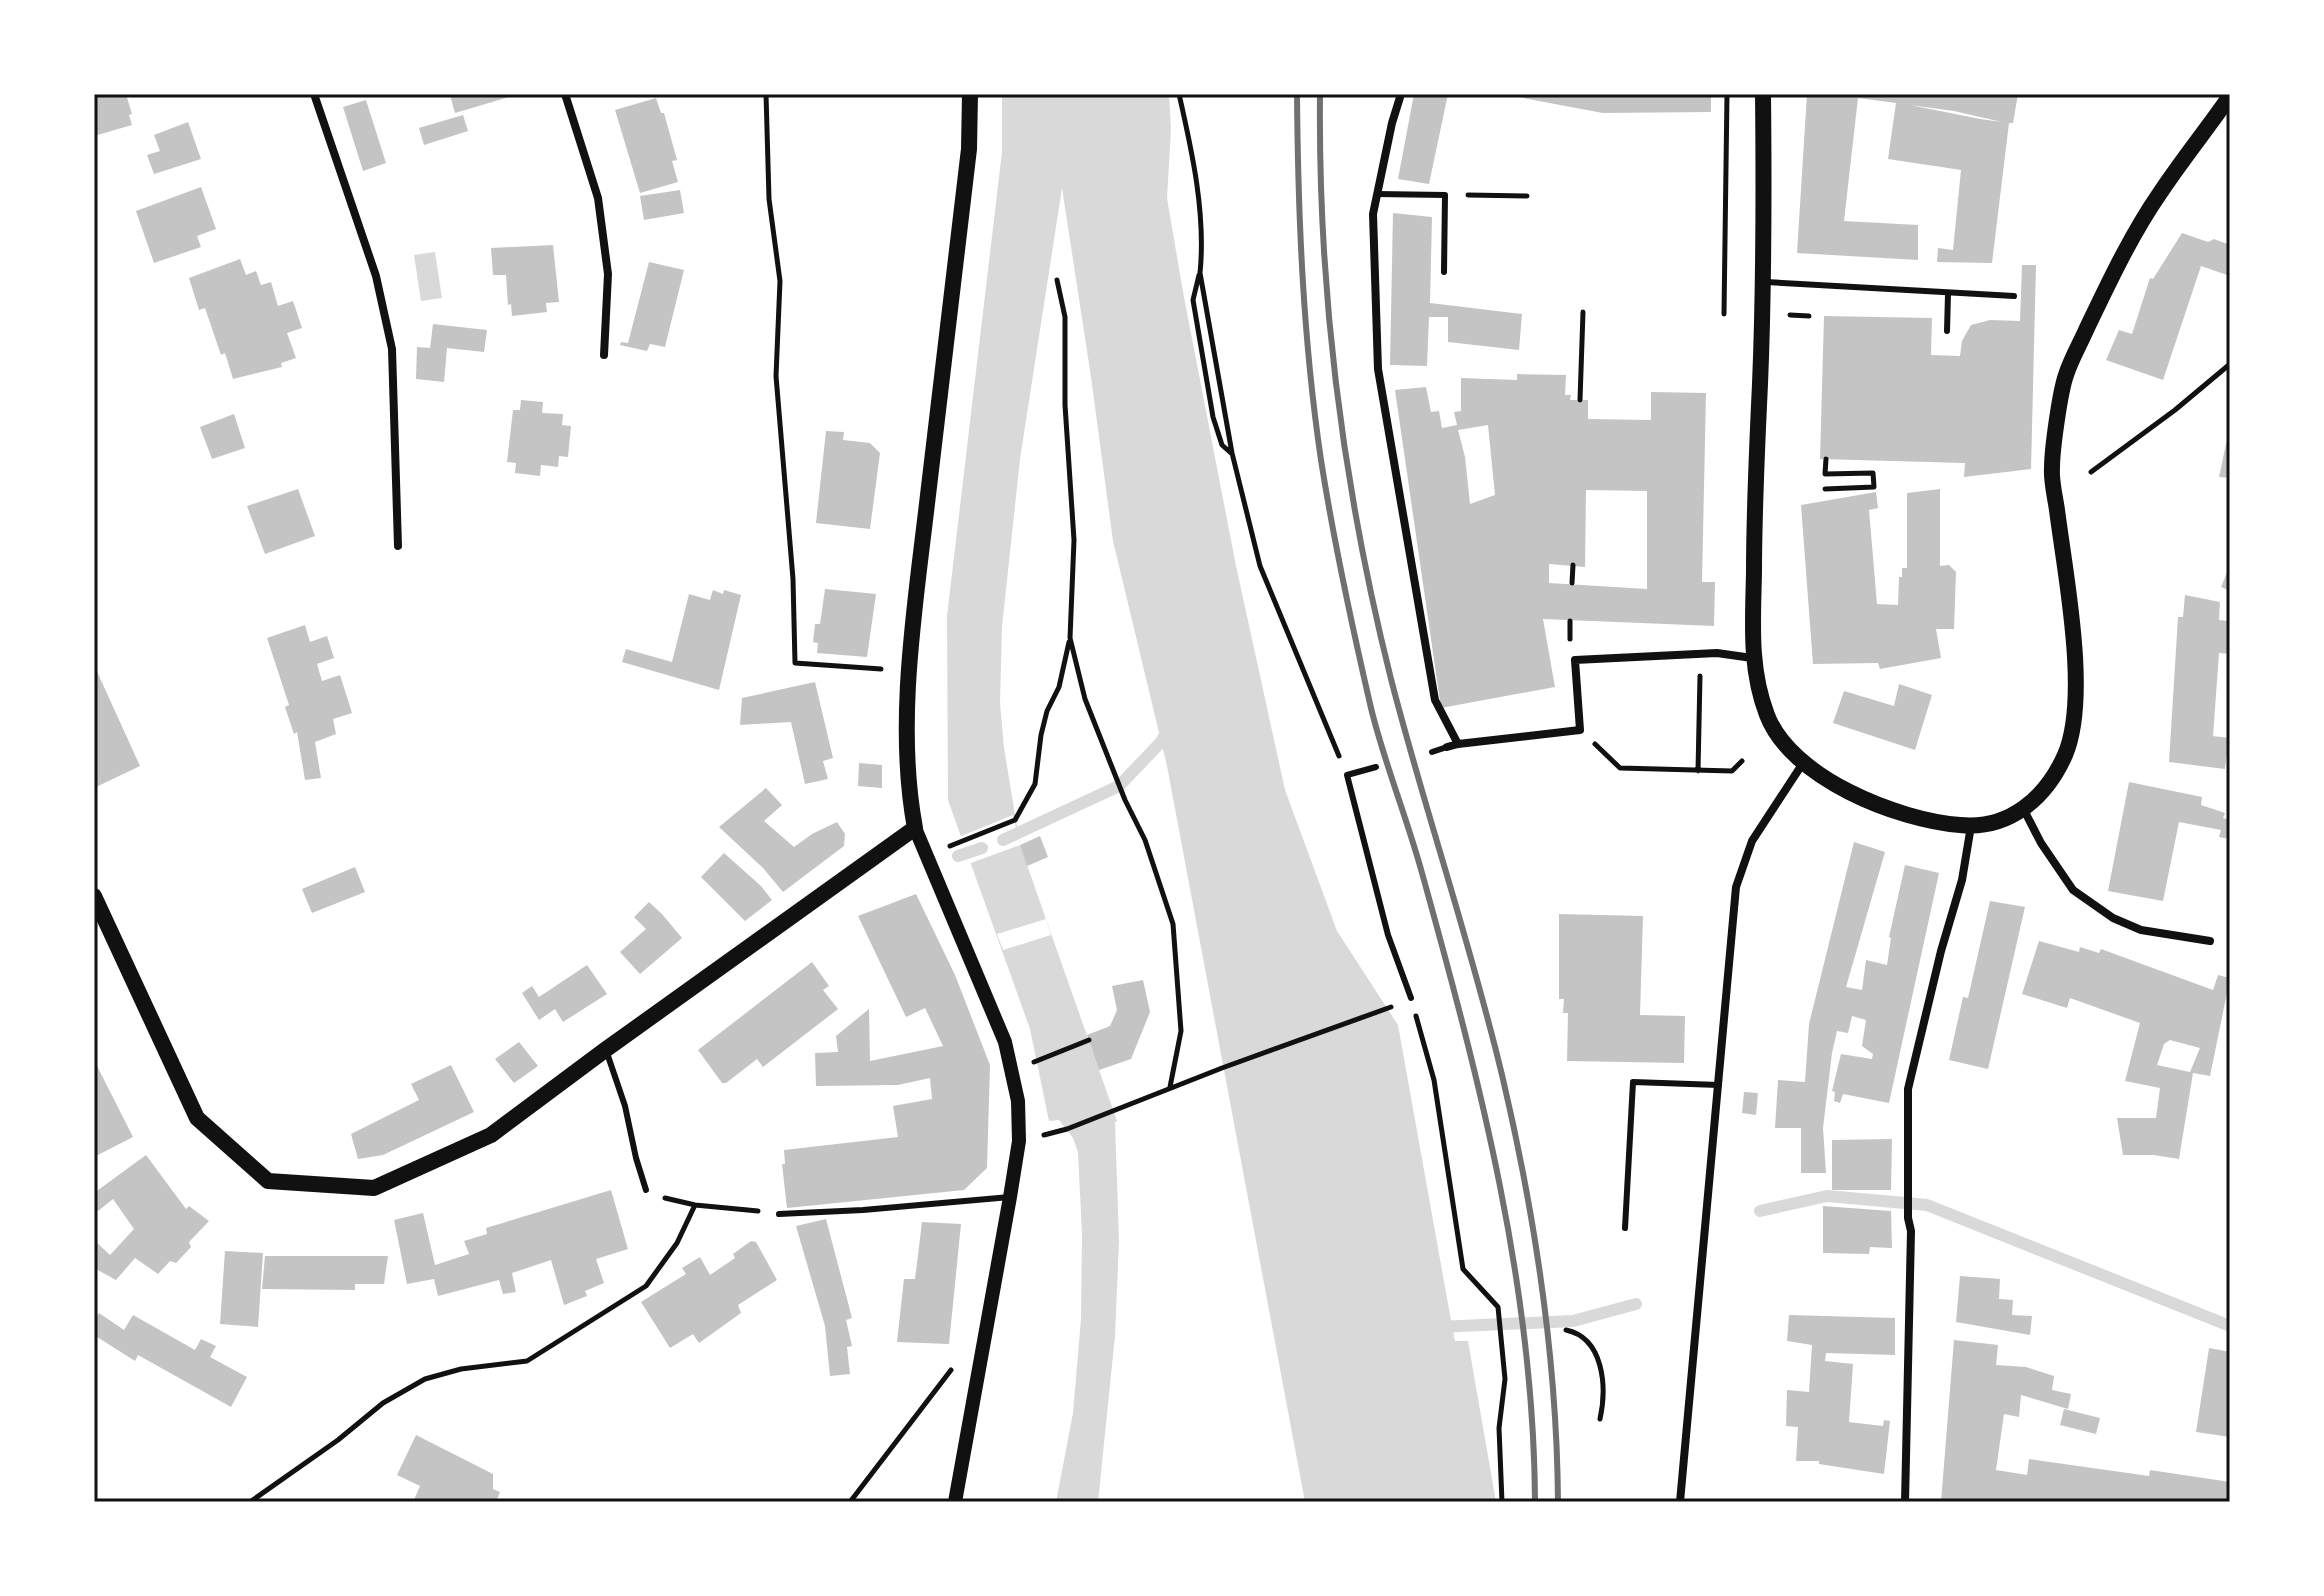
<svg xmlns="http://www.w3.org/2000/svg" width="2324" height="1596" font-family="Overpass,sans-serif">
  <style>
    .water { fill: #d9d9d9 }
    .pier { fill: #fff }
    .lines { fill: none; stroke-linecap: round; stroke-linejoin: round }
    .stream { stroke: #d9d9d9; stroke-width: 12 }
    .building { fill: #c4c4c4; fill-rule: evenodd }
    .path { stroke: #111; stroke-width: 5 }
    .service { stroke: #111; stroke-width: 6 }
    .minor { stroke: #111; stroke-width: 8 }
    .tertiary { stroke: #111; stroke-width: 14 }
    .secondary { stroke: #111; stroke-width: 16 }
    .rail { stroke: #707070; stroke-width: 6 }
    .neatline { fill: none; stroke: #111; stroke-width: 3 }
  </style>
  <rect width="100%" height="100%" fill="#fff"/>
  <path class="water" d="M1002 94H1169L1171 129 1167 198 1183 292 1236 566 1285 790 1337 931 1398 1025 1452 1326 1455 1341H1468L1496 1502H1305L1167 766 1113 541 1091 377 1062 188 1020 459 1002 627 1000 703 1004 748 1020 845 1117 1121 1115 1122 1119 1241 1115 1336 1098 1502H1056L1073 1413 1081 1319 1082 1234 1078 1152 1073 1138 1059 1120 1049 1121 1030 1029 948 800 947 616 1002 152Z
    M435 252 442 298 421 301 414 255Z"/>
  <path class="pier" d="M1013 815 1020 845 968 864 959 837Z
    M1046 919 1051 935 1003 950 997 934Z"/>
  <g class="lines">
    <path class="stream" d="M1003 840 1119 786 1160 743 1170 728
      M958 856 982 848
      M1760 1211 1827 1196 1927 1205 2230 1326
      M1438 1327 1573 1321 1636 1304"/>
  </g>
  <path class="building" d="M94 94H126L132 114 129 115 132 125 94 136Z
    M452 94H516V95L455 113 450 95Z
    M1414 94H1448L1429 184 1398 179Z
    M1502 94H1711V112L1603 113Z
    M1807 94H2018L2013 123H2009L1992 263 1937 262 1938 248 1953 250 1961 170 1888 159 1896 103 1858 98 1844 221 1918 225V260L1797 253ZM1910 105 1954 111 2002 122 1980 119Z
    M656 98 661 113H664L677 160 672 161 678 182 640 193 615 110Z
    M366 100 386 163 363 171 343 107Z
    M463 115 468 131 424 145 419 128Z
    M188 122 201 159 154 174 147 155 160 151 154 135Z
    M201 187 216 229 197 236 201 247 154 263 136 211Z
    M680 190 684 213 644 220 640 196Z
    M1393 213 1432 217 1430 303 1522 314 1519 350 1448 342V317H1429L1427 366 1390 365Z
    M2182 233 2208 242 2214 239 2230 245V276L2201 266 2163 380 2106 360 2119 330 2132 334 2150 278 2153 279Z
    M553 245 559 302 546 303 547 312 512 316 511 304 508 305 506 275H493L491 248Z
    M240 259 246 275 256 271 261 285 271 282 278 306 293 301 302 328 287 333 296 358 281 363 282 367 233 379 225 353 221 355 205 308 199 310 189 278Z
    M649 262 684 270 665 347 650 344 647 351 620 345 621 342 628 343Z
    M2022 265H2036L2031 469 1964 477 1965 463 1820 459 1824 316 1932 318 1931 355 1960 356 1962 341 1971 325 1990 320 2020 321Z
    M433 324 487 330 484 352 447 348 444 382 416 379 417 347 430 348Z
    M1517 374 1566 375 1565 395H1571L1570 400H1588V419L1651 420V392L1706 393 1702 582H1715L1714 626 1543 619 1555 687 1441 708 1395 390 1426 387 1431 412 1439 411 1442 428 1457 425 1454 412 1461 411V378L1517 380ZM1488 425 1495 495 1470 504 1465 457 1458 430ZM1586 490 1647 491V589L1549 583V564L1585 567Z
    M521 400 543 402 542 413 563 414 562 425 571 426 568 457 559 456 558 467 541 465 540 476 515 473 516 463 507 462 513 410H520Z
    M234 414 245 448 212 459 200 427Z
    M2229 430 2230 478 2219 477Z
    M826 431 844 432 843 440 870 443 880 453 870 529 816 523Z
    M298 489 315 536 265 554 247 506Z
    M1940 489V566L1949 565 1956 572 1954 629H1936L1941 658 1880 669 1878 663 1813 664 1801 505 1876 492 1878 508 1869 510 1877 604 1898 605 1899 577H1902V568H1907V493Z
    M2230 565V591L2221 587Z
    M825 589 876 594 867 657 817 653 818 643 813 642 815 624H820Z
    M713 590 723 594 724 590 741 595 719 690 622 662 626 649 672 662 689 594 710 600Z
    M2185 595 2220 602 2219 620 2230 621V654L2219 653 2213 736 2229 738 2225 769 2169 762 2178 617H2183Z
    M305 625 310 642 327 636 334 658 317 664 322 681 340 675 352 713 333 719 336 734 315 742 321 778 305 780 297 732 294 734 285 707 289 705 267 638Z
    M94 665 140 766 94 788Z
    M815 682 833 758 823 761 828 779 805 784 791 722 740 725 742 698Z
    M1899 684 1932 695 1915 750 1833 723 1844 691 1894 706Z
    M859 763 882 765V788L858 786Z
    M2129 782 2202 797 2201 805 2225 813 2223 818 2230 820V839L2219 837 2221 830 2179 822 2163 901 2108 891Z
    M766 788 782 805 764 821 794 847 812 834 837 822 845 834 844 846 783 892 763 868 719 827Z
    M1040 836 1048 857 1027 866 1020 845Z
    M1854 842 1885 852 1846 987 1862 990 1866 960 1887 965 1891 938 1889 937 1905 865 1939 873 1889 1103 1843 1094 1840 1103 1834 1101 1835 1092 1832 1091 1841 1054 1872 1059 1873 1054 1862 1046 1866 1020 1852 1016 1848 1033 1837 1031 1832 1053 1823 1128 1826 1173H1801V1128H1775L1778 1080 1805 1082 1809 1024Z
    M724 853 761 886 772 900 745 921 701 877Z
    M355 867 365 892 312 913 302 889Z
    M916 894 955 975 990 1065 987 1168 964 1190 787 1208 782 1164H785L784 1150 898 1137 893 1106 932 1099 930 1078 898 1085 816 1086 815 1053 838 1052 836 1036 869 1009 870 1061 943 1046 925 1008 906 1017 858 916Z
    M1990 901 2025 907 1988 1069 1949 1060 1963 997 1968 998Z
    M649 902 662 914 682 938 640 974 620 952 646 929 634 917Z
    M1559 914 1643 916 1640 1015 1685 1016 1684 1063 1567 1061 1568 1013H1563L1564 999H1559Z
    M2039 941 2079 952 2080 947 2099 953 2101 949 2213 990 2218 975 2230 978 2210 1076 2193 1073 2179 1159 2154 1155H2123L2117 1118H2156L2160 1088 2125 1081 2140 1023 2070 998 2067 1008 2022 994ZM2170 1040 2200 1048 2190 1072 2157 1065 2164 1044Z
    M812 962 829 986 823 990 838 1009 763 1067 757 1059 726 1083H722L698 1050Z
    M587 965 607 994 563 1022 555 1009 539 1020 522 993 532 986 539 997Z
    M1143 980 1150 1012 1131 1059 1099 1070 1087 1035 1110 1026 1117 1010 1112 986Z
    M519 1042 538 1066 514 1083 495 1059Z
    M94 1060 133 1137 94 1157Z
    M451 1065 474 1112 383 1155 358 1159 351 1134 419 1100 411 1084Z
    M1744 1092 1758 1093 1756 1115 1742 1113Z
    M1892 1139 1891 1190H1832V1140Z
    M146 1155 186 1209 189 1206 209 1221 189 1242 191 1247 176 1263 170 1261 158 1274 135 1258 116 1280 94 1268V1240L110 1255 134 1229 113 1199 98 1211 94 1205V1193Z
    M611 1190 628 1249 596 1259 604 1283 585 1291 587 1296 564 1305 551 1260 512 1273 516 1292 503 1294 499 1280 438 1296 434 1279 407 1284 394 1220 423 1213 435 1265 469 1254 464 1241 487 1234 486 1228Z
    M1823 1206 1891 1211 1892 1248 1870 1247 1869 1254 1823 1253Z
    M826 1219 852 1318 846 1320 852 1346 847 1347 850 1374 830 1376 825 1326 796 1226Z
    M922 1222 961 1224 949 1344 897 1342 904 1279H915Z
    M751 1241 756 1242 777 1280 738 1305 741 1313 699 1343 693 1334 670 1348 641 1302 686 1274 682 1268 700 1257 710 1275 735 1258 733 1254Z
    M225 1251 263 1253 258 1327 220 1324Z
    M265 1256H388L384 1284H355V1290L262 1289Z
    M1960 1276 2000 1279 1999 1299 2013 1300 2012 1315 2032 1316 2030 1335 1956 1322Z
    M99 1313 124 1330 133 1315 195 1350 201 1339 216 1346 210 1357 247 1377 231 1407 138 1355 135 1361 94 1335V1320Z
    M1789 1315 1895 1318V1355L1826 1353 1825 1361 1853 1364 1849 1422 1883 1426 1884 1420 1890 1421 1884 1474 1819 1464V1461H1796L1798 1427 1786 1426 1787 1390 1809 1392 1812 1345 1787 1341Z
    M1954 1340 1998 1345 1996 1365 2026 1367 2054 1376 2052 1390 2071 1394 2068 1409 2021 1395 2019 1417 2004 1414 1996 1470 2027 1475 2029 1459 2149 1476 2150 1470 2230 1482V1502H1941Z
    M2209 1348 2230 1352V1437L2196 1432Z
    M2064 1409 2100 1418 2096 1434 2060 1425Z
    M416 1435 493 1474V1489L500 1492 496 1502H413L420 1486 397 1475Z"/>
  <g class="lines">
    <path class="path" d="M766 94 769 199 780 281 776 376 793 579 795 663 881 669
      M1179 94C1192 151 1206 214 1200 273L1232 453 1260 566 1339 756
      M1468 195 1527 196
      M1199 275 1193 300 1213 417 1222 445 1231 453
      M1057 280 1065 317V405L1074 540 1070 638 1085 699 1125 800 1145 840 1173 924 1181 1031 1170 1087
      M1724 314 1727 94
      M1790 315 1809 316
      M1580 400 1583 312
      M2091 472 2175 410 2230 364
      M1825 489 1874 487 1873 473 1825 474 1826 459
      M1572 583 1573 565
      M1570 621V639
      M1595 744 1620 768 1732 771 1742 761
      M1698 771 1700 676
      M950 846 1015 820 1035 784 1041 735 1047 711 1059 687 1069 642
      M1416 1016 1434 1080 1463 1269 1498 1307 1505 1379 1499 1428 1502 1502
      M1034 1062 1089 1040
      M1044 1135 1067 1129 1222 1068 1391 1007
      M665 1198 695 1205 758 1211
      M1566 1330C1604 1338 1607 1387 1600 1419
      M250 1502 338 1440 383 1403 425 1379 461 1369 527 1361 646 1286 677 1243 695 1205
      M850 1502 951 1370"/>
    <path class="service" d="M1377 194 1445 195 1444 272
      M1766 282 2014 296
      M1947 331 1948 294
      M1432 752 1447 747
      M1376 767 1347 775 1388 935 1411 998
      M607 1053 625 1106 636 1158 646 1190
      M779 1214 863 1210 1010 1197
      M1625 1228 1633 1082 1719 1085"/>
    <path class="minor" d="M314 94 376 276 392 349 398 546
      M565 94 598 198 608 274 604 355
      M1401 94 1392 123 1373 214 1378 369 1435 700 1458 744
      M1447 747 1458 744 1580 730 1575 660 1717 653 1752 658
      M2024 810 2041 843 2073 890 2113 918 2141 930 2210 941
      M1680 1502 1736 887 1752 841 1803 763
      M1905 1502 1911 1231 1908 1218V1089L1941 951 1962 880 1971 826"/>
    <path class="tertiary" d="M915 828 1005 1042 1018 1101 1019 1141 1010 1197 955 1502"/>
    <path class="secondary" d="M1763 94C1764 191 1764 288 1760 384 1757 447 1754 509 1754 572 1753 622 1749 668 1767 715 1791 778 1897 820 1960 825 2009 830 2046 798 2065 755 2090 697 2065 574 2057 510 2055 496 2051 481 2052 468 2052 449 2060 392 2066 375 2071 359 2080 344 2087 328 2109 282 2131 235 2160 193 2182 160 2207 129 2230 96
      M94 896 197 1118 268 1181 374 1188 491 1135 605 1050 915 828C896 727 914 613 926 512 940 391 954 270 969 149L970 94"/>
    <path class="rail" d="M1297 94C1298 216 1303 339 1321 460 1334 543 1352 626 1371 708 1384 762 1407 818 1422 873 1479 1078 1534 1287 1535 1502
      M1320 94C1318 291 1343 488 1391 679 1425 811 1470 941 1502 1075 1535 1215 1557 1357 1558 1502"/>
  </g>
  <rect width="2324" height="1596" fill="none" stroke="#ffffff" stroke-width="192"/>
  <rect x="96" y="96" width="2132" height="1404" class="neatline"/>
</svg>
